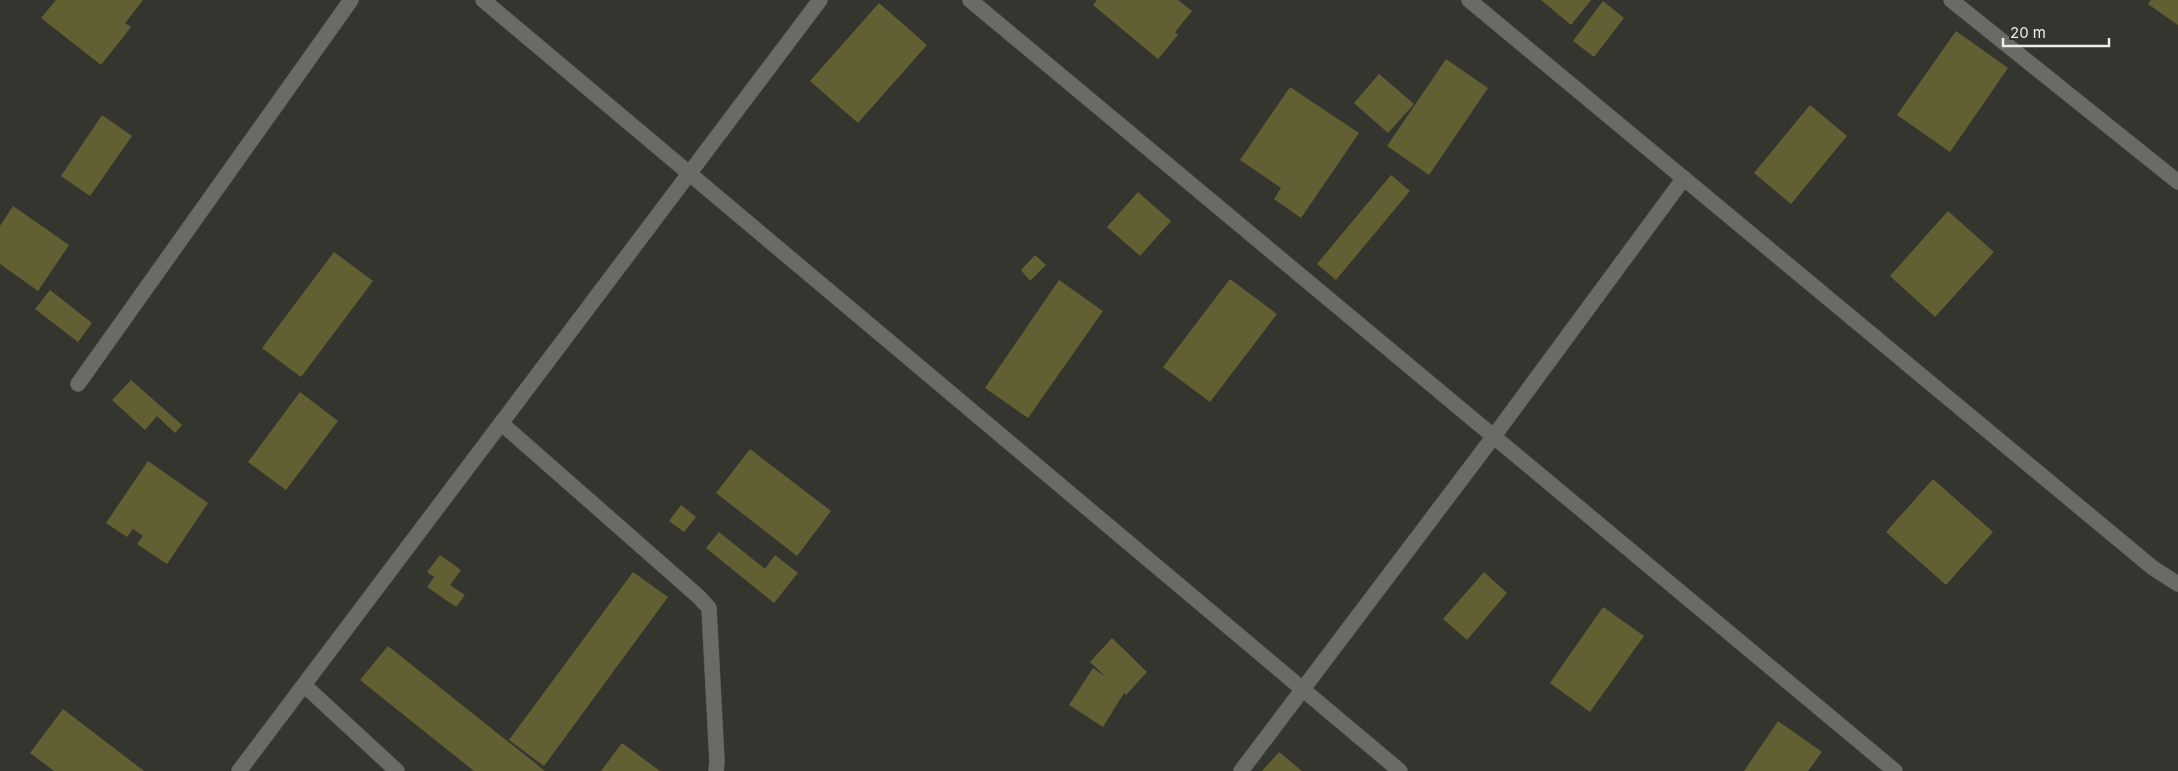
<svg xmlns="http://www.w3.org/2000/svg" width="2178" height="771" font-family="Inter,sans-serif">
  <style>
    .building { fill: #626032 }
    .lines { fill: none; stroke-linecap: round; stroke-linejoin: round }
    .street-casing { stroke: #53534e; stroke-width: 16 }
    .street { stroke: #6b6b66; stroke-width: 15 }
  </style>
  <rect width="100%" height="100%" fill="#353530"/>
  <path class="building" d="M56 0H143L125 23 131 27 101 65 41 18Z
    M1097 0H1178L1192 11 1175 32 1178 35 1158 59 1093 5Z
    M1541 0H1591L1571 25Z
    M2151 0H2178V25L2148 4Z
    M1603 1 1624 18 1594 57 1573 41Z
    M879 3 927 45 858 123 810 81Z
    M1956 31 2008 68 1950 152 1897 115Z
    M1446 59 1488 88 1429 175 1387 146Z
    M1379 74 1414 104 1388 133 1354 103Z
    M1290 87 1359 133 1301 218 1274 199 1281 188 1240 160Z
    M1810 105 1847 136 1791 204 1754 173Z
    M102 115 132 136 90 196 61 176Z
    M1391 175 1410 191 1336 280 1317 264Z
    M1138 192 1171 221 1140 256 1107 227Z
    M13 206 69 245 38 291 0 264V226Z
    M1948 211 1994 252 1935 317 1890 276Z
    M334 252 373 281 301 377 262 348Z
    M1035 255 1046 265 1030 281 1021 270Z
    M1230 279 1277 314 1210 402 1163 367Z
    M1059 280 1103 311 1028 418 985 388Z
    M50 290 92 323 78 342 35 309Z
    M131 380 182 425 175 433 157 416 145 430 112 400Z
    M300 392 338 421 286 490 248 462Z
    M750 449 831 511 797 556 716 493Z
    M148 461 208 503 167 564 137 544 143 536 133 529 127 537 106 523Z
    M1933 479 1993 532 1946 585 1886 532Z
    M681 505 696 517 684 532 669 521Z
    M719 532 765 569 775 555 798 573 774 603 706 548Z
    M440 555 461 570 450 585 465 595 456 607 427 587 434 577 427 572Z
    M633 572 668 597 544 766 509 740Z
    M1484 572 1507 593 1467 640 1443 619Z
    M1603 607 1644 636 1590 712 1550 683Z
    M1112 638 1147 672 1126 695 1124 693 1103 727 1069 705 1093 668 1106 677 1090 662Z
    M388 646 545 771H474L360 680Z
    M63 709 144 771H54L30 753Z
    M1778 721 1822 752 1808 771H1744Z
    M622 743 660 771H601Z
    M1279 752 1302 771H1262Z"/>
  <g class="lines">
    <g class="street-casing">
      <path id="street" d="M483 0 1400 771
        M970 0 1895 771
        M1469 0 2153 568 2178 584
        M1951 0 2178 182
        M78 384 351 0
        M501 423 699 597 709 608 717 762 716 771
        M304 685 397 771
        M239 771 820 0
        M1241 771 1494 436 1684 178"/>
    </g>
    <use href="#street" class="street"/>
  </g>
  <path d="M2003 38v8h106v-8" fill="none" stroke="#ecece8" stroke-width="2.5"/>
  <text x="2010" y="38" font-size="15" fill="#ecece8" stroke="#353530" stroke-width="4" paint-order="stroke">20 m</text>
</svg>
